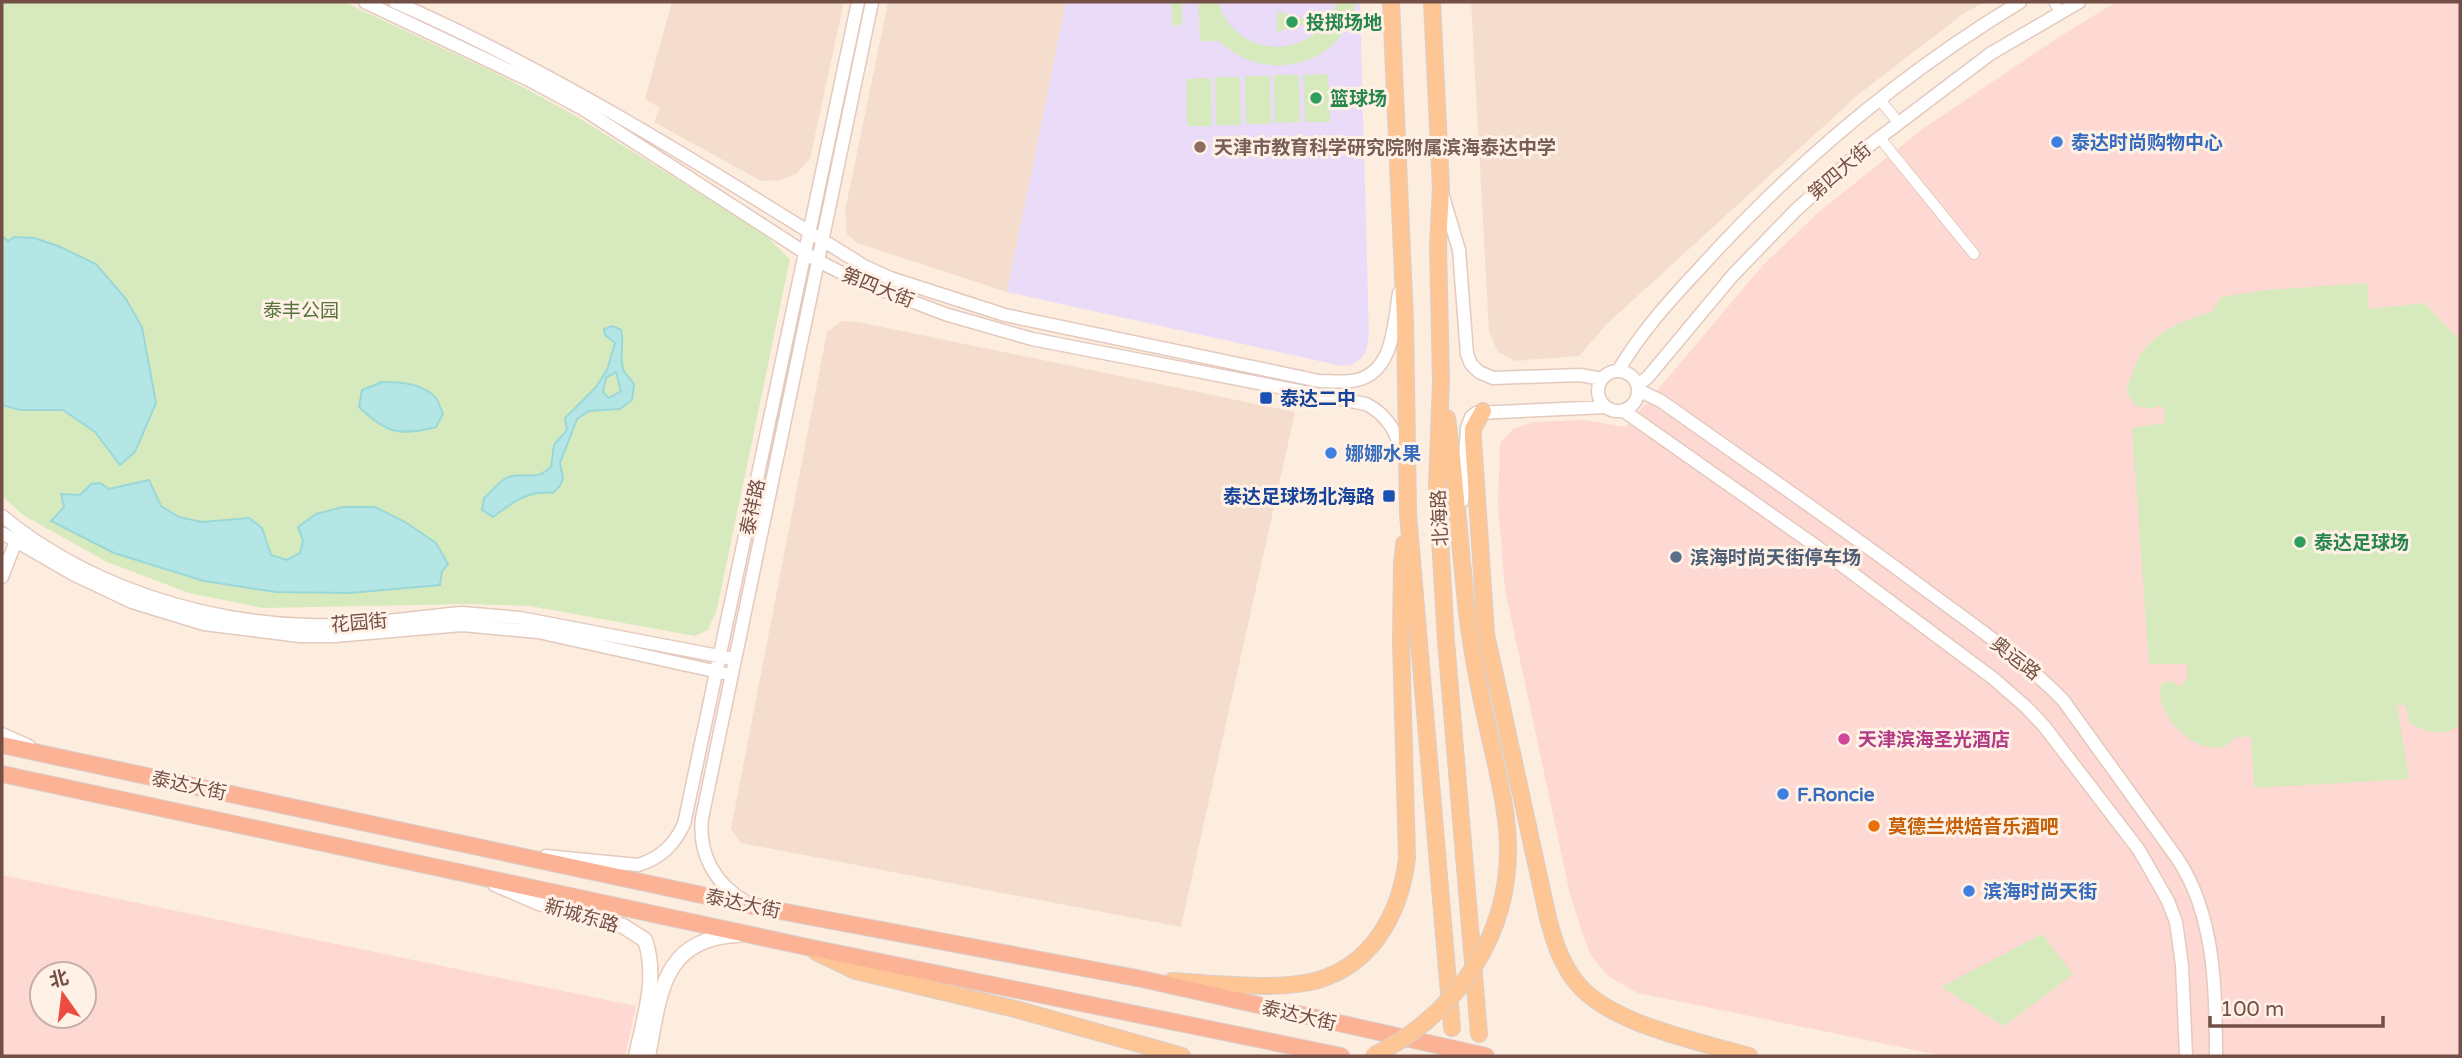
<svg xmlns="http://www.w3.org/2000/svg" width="2462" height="1058" font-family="'Varela Round','Noto Sans SC',sans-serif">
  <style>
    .residential { fill: #f5ddce }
    .commercial { fill: #fed8d2; fill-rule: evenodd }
    .education { fill: #eadcf9 }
    .green { fill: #d7eabe }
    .water { fill: #b4e6e6; stroke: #9ad8d8; stroke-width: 2; fill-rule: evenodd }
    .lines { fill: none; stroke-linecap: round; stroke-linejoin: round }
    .minor-casing { stroke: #e3c9be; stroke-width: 12 }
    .tertiary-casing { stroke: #e3c9be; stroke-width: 15 }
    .secondary-casing { stroke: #e8c9bb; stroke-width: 17 }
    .primary-casing { stroke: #d8cecb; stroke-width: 18 }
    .trunk-casing { stroke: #d8cecb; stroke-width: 18 }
    .minor { stroke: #fff; stroke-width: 10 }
    .tertiary { stroke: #fff; stroke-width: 12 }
    .secondary { stroke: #fff; stroke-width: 14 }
    .primary { stroke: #fec695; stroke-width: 16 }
    .trunk { stroke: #fcb294; stroke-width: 16 }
    .primary-bridge-casing { stroke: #d8cecb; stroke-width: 18; stroke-linecap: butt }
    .primary-bridge { stroke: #fec695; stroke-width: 16 }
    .leisure-dot { fill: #2e9e5b; stroke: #fff1e6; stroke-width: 2.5 }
    .shop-dot { fill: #3f7fe0; stroke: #fff1e6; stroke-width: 2.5 }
    .education-dot { fill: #8d6e63; stroke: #fff1e6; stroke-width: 2.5 }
    .transit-dot { fill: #1a4fb4; stroke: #fff1e6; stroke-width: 2.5 }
    .service-dot { fill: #5c6f8a; stroke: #fff1e6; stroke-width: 2.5 }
    .hotel-dot { fill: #d1479c; stroke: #fff1e6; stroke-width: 2.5 }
    .food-dot { fill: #e8710a; stroke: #fff1e6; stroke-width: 2.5 }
    .labels { text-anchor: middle; stroke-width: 6; stroke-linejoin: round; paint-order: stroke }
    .leisure-label { font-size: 19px; font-weight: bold; fill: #27864d; stroke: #fff1e6; text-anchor: start }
    .shop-label { font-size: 19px; font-weight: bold; fill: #366cbe; stroke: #fff1e6; text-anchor: start }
    .education-label { font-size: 19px; font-weight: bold; fill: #785e54; stroke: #fff1e6; text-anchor: start }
    .street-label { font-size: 19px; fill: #744f46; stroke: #fff1e6 }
    .park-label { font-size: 19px; fill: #56743c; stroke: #fff1e6 }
    .transit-label { font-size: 19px; font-weight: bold; fill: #164399; stroke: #fff1e6; text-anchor: start }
    .service-label { font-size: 19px; font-weight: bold; fill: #4e5e75; stroke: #fff1e6; text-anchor: start }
    .hotel-label { font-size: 19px; font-weight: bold; fill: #b23c85; stroke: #fff1e6; text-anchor: start }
    .food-label { font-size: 19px; font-weight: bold; fill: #c56008; stroke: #fff1e6; text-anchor: start }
  </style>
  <rect width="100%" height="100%" fill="#fdeddf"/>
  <path class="residential" d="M672 2H844L810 159 796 174 780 180 761 181 654 122 660 108 645 99Z
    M888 2H1066L1007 292 857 243 847 234 845 211Z
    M1471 2H1984L1963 14 1859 94 1608 323 1579 356 1516 361 1498 352 1489 332Z
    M842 321 858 322 1295 412 1181 927 741 843 731 829 827 332Z"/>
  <path class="commercial" d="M2116 2H2460V1056H1944L1638 993 1608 976 1591 956 1581 929 1569 890 1505 589 1498 504 1500 443 1513 429 1533 422 1584 420 1626 427 1764 264 1820 211 1924 128 2059 37Z
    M2 875 636 1006 625 1056H2ZM42 974H84V1016H42Z"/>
  <path class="education" d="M1066 2H1360L1369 335 1367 348 1362 358 1351 365 1342 366 1007 292Z"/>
  <path class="green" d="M2 2H344L502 76 571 113 763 233 790 259 717 609 708 630 695 636 530 606 469 604 263 608 189 593 107 562 23 515 2 496Z
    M1171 2H1182V25L1172 26Z
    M1198 2H1218C1237 62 1316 61 1337 2H1356C1342 68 1265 85 1219 41H1200Z
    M1278 11 1307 20 1309 23 1277 32 1276 23Z
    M1328 74 1330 122H1305L1303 75Z
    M1274 75H1299L1300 122 1275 123Z
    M1245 76H1270L1271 124H1246Z
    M1215 77H1240L1241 125H1216Z
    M1211 78 1212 126H1187L1186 79Z
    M2367 283 2369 309 2424 303 2460 340V725C2443 738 2427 732 2409 723L2405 705 2397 706 2409 779 2254 788 2251 737H2236C2232 741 2228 746 2222 747 2193 754 2151 712 2162 683L2172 681 2179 687 2187 679V664H2149L2132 428 2164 423 2165 411 2160 405 2152 409 2135 406 2126 390C2130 381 2132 372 2136 363 2150 333 2182 320 2212 312L2221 297 2267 290Z
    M2042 934 2073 974 2004 1026 1941 987Z"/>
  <path class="water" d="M2 236 8 241 14 237 34 238 58 246 96 264 126 299 142 327 156 403 135 452 120 465 95 432 63 410H20L2 405Z
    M613 326 621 330C625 343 618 358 624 371 627 376 632 380 634 385L632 400 620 409 589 411 577 419 560 463 563 478 560 486 553 493C528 490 513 502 493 517L482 510 484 498C493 491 501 478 512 476 529 473 535 481 551 467L554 445 567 430 565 418 596 387 607 370 615 343 605 335 604 329ZM616 372 621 391 609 398 603 392 606 378Z
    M382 382C400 382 423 383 436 398 439 402 441 410 443 414L436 427C399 436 387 434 359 407L362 390Z
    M149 480 161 506 179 517 202 522 249 518 262 528 271 555 287 560 300 553 303 541 298 527 316 514 343 507H375L405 522 436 543 448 564 442 571 440 585 349 593 276 592 204 581 114 553 51 521 64 507 61 494 80 495 91 484 100 483 109 489Z"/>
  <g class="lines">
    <g class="minor-casing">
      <path id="minor" d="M2054 2 2060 12
        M1880 100 1898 122
        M1879 137 1974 254"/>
    </g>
    <g class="tertiary-casing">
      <path id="tertiary" d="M365 2 529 80 583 109 818 261 856 280 945 314 1032 339 1366 404C1388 415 1397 433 1403 456
        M395 2C560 74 711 171 864 266L890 278 1005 315 1319 381C1331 381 1345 383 1357 380 1394 371 1394 323 1399 293
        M1442 193 1459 250 1467 354 1471 364 1479 372 1493 378 1580 375 1602 379
        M1598 391a20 20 0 1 1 40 0a20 20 0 1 1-40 0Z
        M1618 371C1640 333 1671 299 1701 267 1794 164 1901 74 2020 2
        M1638 385 1648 377 1733 275 1795 211 1854 157 1990 54 2079 2
        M1638 390 1661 401C1751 465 1842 527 1930 593 1976 627 2023 659 2063 700L2177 858C2215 915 2216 989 2216 1056
        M1624 411 1820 549 1994 679 2026 707 2044 726 2139 850 2168 901 2176 922 2182 965 2186 1056
        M1462 501 1467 428 1471 417 1476 413 1606 407
        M2 516C86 585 200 622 308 625 359 627 412 617 462 613L520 618 729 658
        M2 533 73 574 132 602 204 624 300 636H334L462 625 538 632 723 673
        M2 577 16 541
        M2 734 29 746
        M546 856 638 865C661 858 674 845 684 824L858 2
        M746 902C715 884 698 854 702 818L872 2"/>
    </g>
    <g class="secondary-casing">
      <path id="secondary" d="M495 884 539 903 623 926 645 940C658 977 644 1019 636 1056
        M648 1056C660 996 661 938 738 935"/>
    </g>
    <g class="primary-casing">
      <path id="primary" d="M1391 2 1405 321 1408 514 1452 1028
        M1432 2 1441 189 1438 246 1441 381 1437 486 1446 641 1479 1034
        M1483 411 1473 429V439L1486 634 1548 918C1554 941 1561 963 1576 982 1609 1024 1698 1041 1749 1056
        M1447 418 1452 457 1465 593
        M816 952 856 971 1019 1010 1182 1056
        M1172 981C1215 983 1287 993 1327 977 1377 958 1401 908 1407 858L1401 641 1402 565 1404 544"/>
    </g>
    <g class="trunk-casing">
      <path id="trunk" d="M2 745 753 906 1142 979 1486 1056
        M2 774 807 947 1341 1056"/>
    </g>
    <use href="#minor" class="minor"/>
    <use href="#tertiary" class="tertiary"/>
    <use href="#secondary" class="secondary"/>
    <use href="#primary" class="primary"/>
    <use href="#trunk" class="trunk"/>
    <g class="primary-bridge-casing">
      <path id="primary-bridge" d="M1373 1056C1461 1012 1516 928 1507 828 1504 795 1495 761 1488 729 1478 684 1469 639 1465 593"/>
    </g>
    <use href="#primary-bridge" class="primary-bridge"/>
  </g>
  <g class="leisure-dot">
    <circle cx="1292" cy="22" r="7"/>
    <circle cx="1316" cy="98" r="7"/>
    <circle cx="2300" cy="542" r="7"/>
  </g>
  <g class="shop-dot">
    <circle cx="2057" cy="142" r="7"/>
    <circle cx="1331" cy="453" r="7"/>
    <circle cx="1783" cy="794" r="7"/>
    <circle cx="1969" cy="891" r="7"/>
  </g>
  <circle class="education-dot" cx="1200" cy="147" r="7"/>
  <g class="transit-dot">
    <rect x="1259" y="391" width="14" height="14" rx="3.5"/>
    <rect x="1382" y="489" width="14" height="14" rx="3.5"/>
  </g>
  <circle class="service-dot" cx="1676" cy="557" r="7"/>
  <circle class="hotel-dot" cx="1844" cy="739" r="7"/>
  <circle class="food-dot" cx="1874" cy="826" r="7"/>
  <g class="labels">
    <g class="leisure-label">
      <text x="1306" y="29">投掷场地</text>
      <text x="1330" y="105">篮球场</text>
      <text x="2314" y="549">泰达足球场</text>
    </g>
    <g class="shop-label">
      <text x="2071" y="149">泰达时尚购物中心</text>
      <text x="1345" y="460">娜娜水果</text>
      <text x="1797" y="801">F.Roncie</text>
      <text x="1983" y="898">滨海时尚天街</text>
    </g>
    <g class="education-label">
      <text x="1214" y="154">天津市教育科学研究院附属滨海泰达中学</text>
    </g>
    <g class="street-label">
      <text transform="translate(1839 171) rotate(-41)" y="7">第四大街</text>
      <text transform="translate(878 287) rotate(22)" y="7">第四大街</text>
      <text transform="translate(752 507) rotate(-78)" y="7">泰祥路</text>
      <text transform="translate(1439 518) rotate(-93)" y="7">北海路</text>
      <text transform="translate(359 622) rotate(-5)" y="7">花园街</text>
      <text transform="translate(2016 658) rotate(38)" y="7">奥运路</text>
      <text transform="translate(189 785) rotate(12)" y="7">泰达大街</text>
      <text transform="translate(743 903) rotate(12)" y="7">泰达大街</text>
      <text transform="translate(582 915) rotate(16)" y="7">新城东路</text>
      <text transform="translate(1299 1015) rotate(13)" y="7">泰达大街</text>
    </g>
    <g class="park-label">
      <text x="301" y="317">泰丰公园</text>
    </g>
    <g class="transit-label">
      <text x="1280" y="405">泰达二中</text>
      <text x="1375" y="503" text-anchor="end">泰达足球场北海路</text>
    </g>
    <g class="service-label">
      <text x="1690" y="564">滨海时尚天街停车场</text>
    </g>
    <g class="hotel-label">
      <text x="1858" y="746">天津滨海圣光酒店</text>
    </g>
    <g class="food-label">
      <text x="1888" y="833">莫德兰烘焙音乐酒吧</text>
    </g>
  </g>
  <rect width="2462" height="1058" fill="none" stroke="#744f46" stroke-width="7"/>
  <g transform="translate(63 995) rotate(346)"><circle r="33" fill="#fff1e6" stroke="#c7b0a6" stroke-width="2"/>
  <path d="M0-5L12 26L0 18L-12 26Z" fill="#eb4b40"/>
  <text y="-10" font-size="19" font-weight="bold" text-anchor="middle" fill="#744f46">北</text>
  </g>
  <path d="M2210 1016v10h173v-10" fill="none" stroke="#744f46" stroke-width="3.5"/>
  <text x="2220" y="1016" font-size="21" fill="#744f46" stroke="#fff1e6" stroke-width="5" paint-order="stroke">100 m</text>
</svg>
